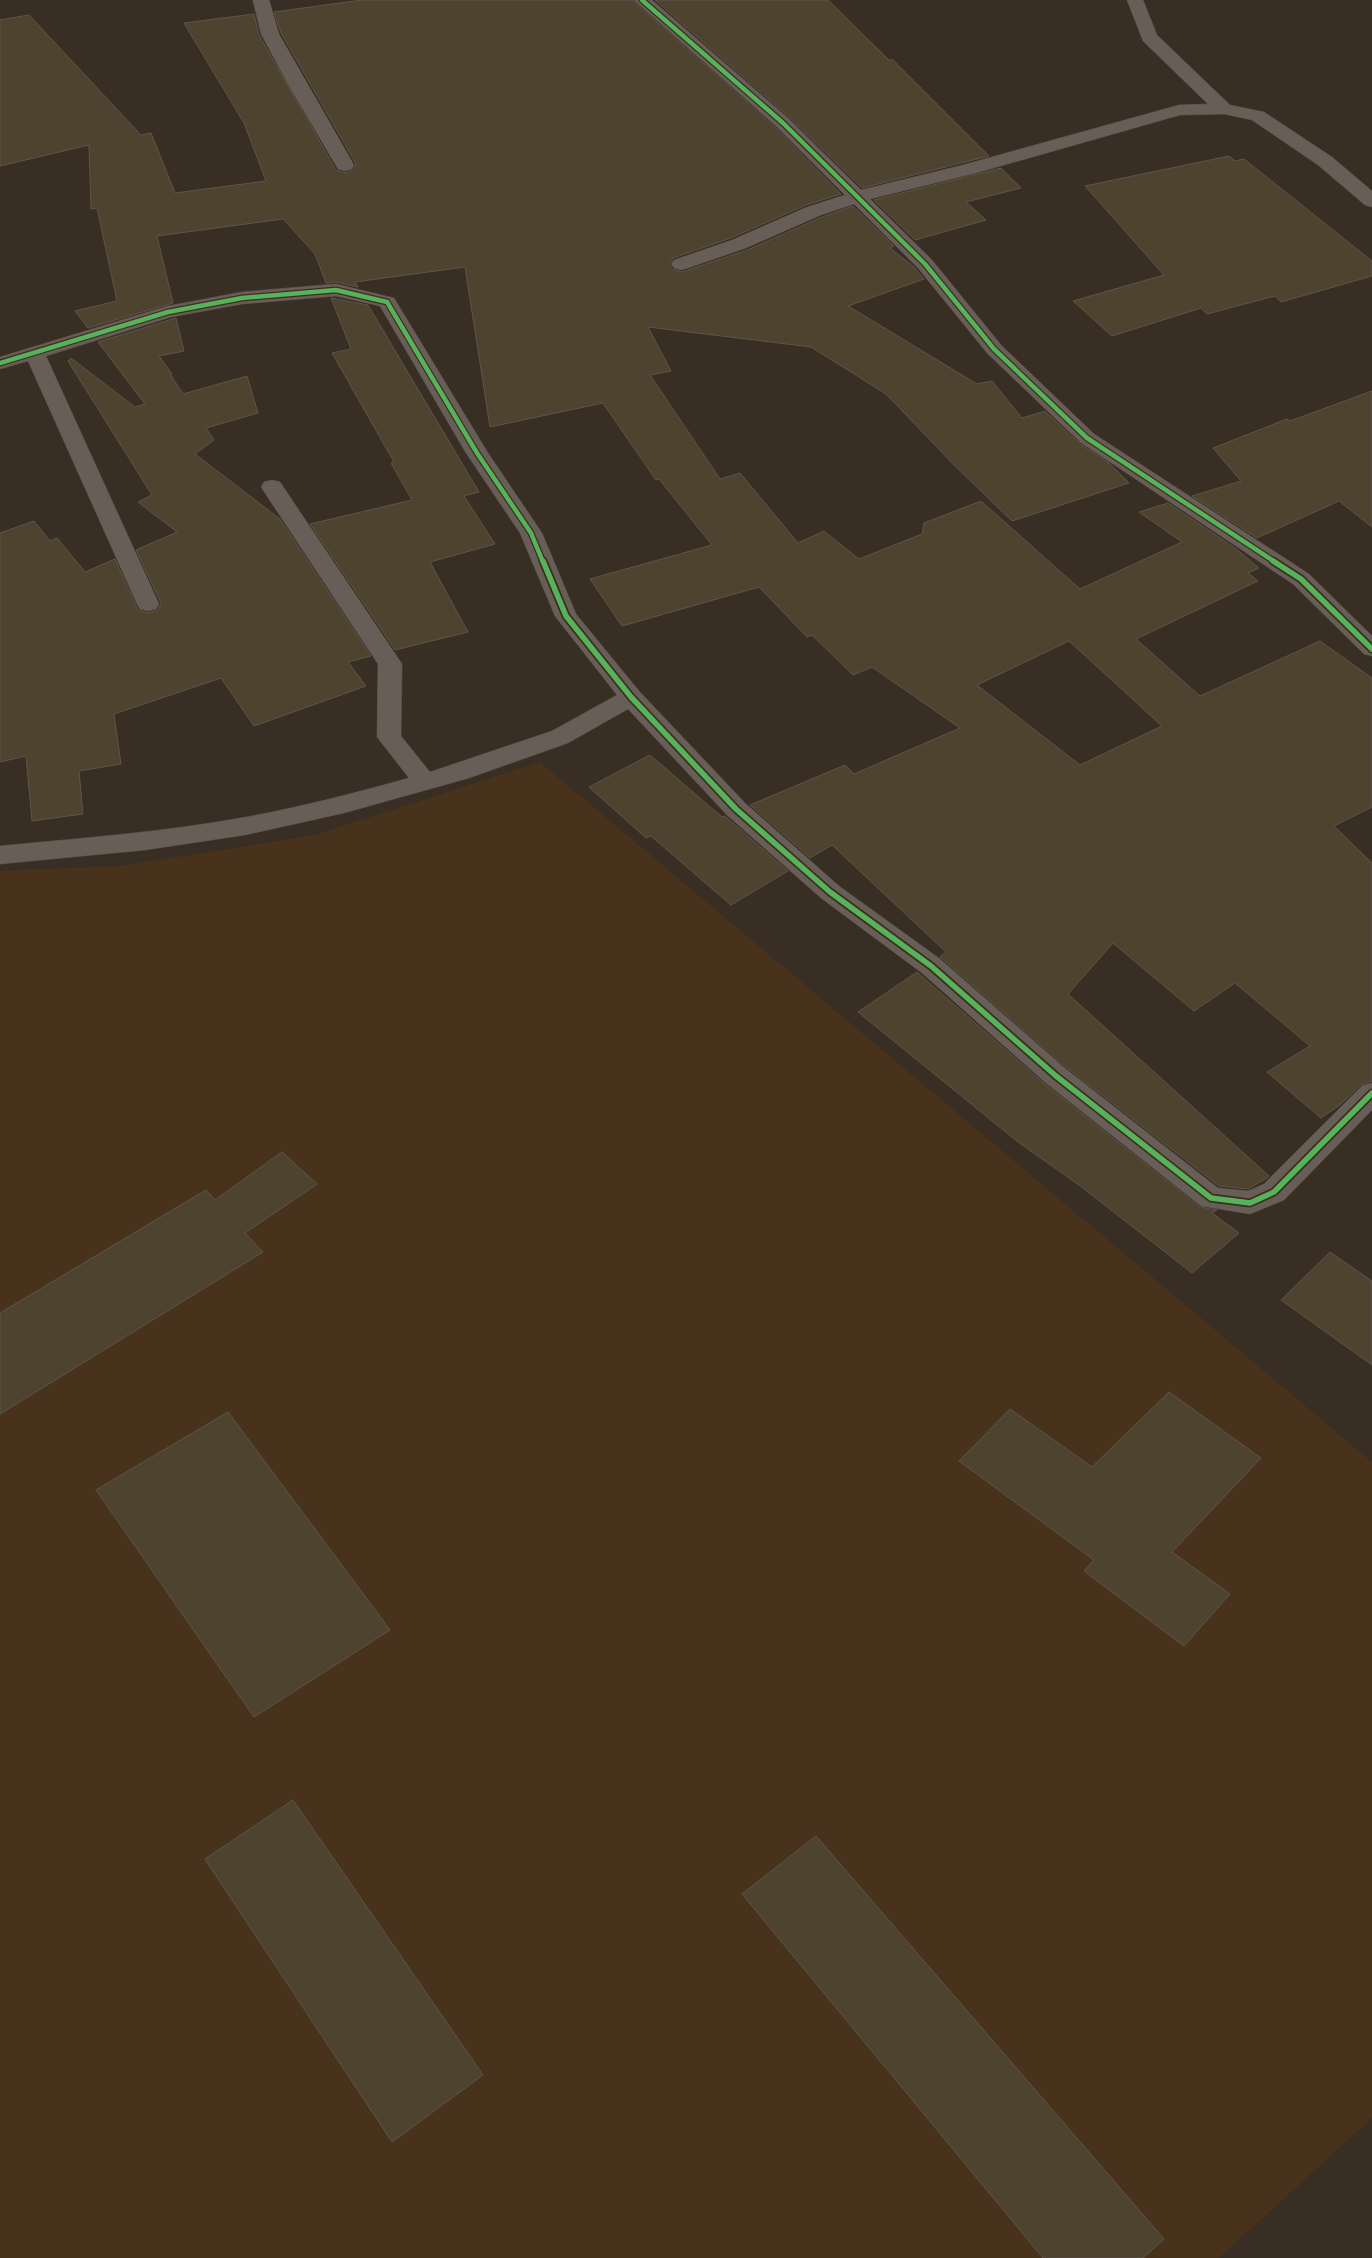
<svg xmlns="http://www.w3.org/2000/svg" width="1372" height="2258" font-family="'Space Grotesk',sans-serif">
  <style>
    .built { fill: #49321c }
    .building { fill: #4e432f; stroke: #5d554c; fill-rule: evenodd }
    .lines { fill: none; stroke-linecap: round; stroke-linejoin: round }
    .minor-casing { stroke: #564c43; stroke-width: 1 }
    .minor { fill: #665e57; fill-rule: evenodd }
    .cycleway-far1-casing { stroke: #412d1b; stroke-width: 7 }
    .cycleway-casing { stroke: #412d1b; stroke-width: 9 }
    .cycleway-far1 { stroke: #56b35d; stroke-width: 4.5 }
    .cycleway { stroke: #56b35d; stroke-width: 5.5 }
  </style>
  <rect width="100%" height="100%" fill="#392e23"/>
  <path class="built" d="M540 762 1372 1462V2118L1219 2258H0V871L121 866 315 835Z"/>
  <path class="building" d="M362 0H632L776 128 841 194 806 205 731 238 673 258 669 264 672 269 682 272 747 250 822 217 853 206 894 246 890 248 913 266 924 279 848 306 977 384 992 381 1022 418 1045 411 1079 443 1109 463 1129 483 1012 521 955 466 886 394 811 347 648 327 671 371 650 375 720 479 740 473 798 543 824 531 859 559 922 534 924 523 981 501 1080 589 1182 542 1139 512 1168 503 1235 548 1259 568 1248 573 1258 581 1136 639 1200 696 1320 641 1372 678V807L1334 826 1372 863V1081L1361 1085 1340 1105 1321 1118 1267 1072 1310 1046 1235 983 1194 1011 1113 943 1068 994 1269 1176 1267 1178 1248 1189 1219 1186 1067 1068 940 957 946 952 832 845 810 858 750 805 845 765 854 774 960 728 872 667 853 675 812 635 807 637 759 587 622 626 590 579 712 545 659 479 656 480 603 403 490 427 465 267 355 282 358 287 336 282 326 283 315 254 283 219 157 236 173 303 88 328 75 311 117 301 97 208 91 209 89 145 0 166V20L29 15 141 135 151 133 175 193 266 181 244 123 184 23 254 14 259 35 336 170 346 173 354 170 356 164 281 33 274 12ZM1069 641 1162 726 1080 765 977 685Z
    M655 0H828L889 60H893L989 156 862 188 790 118Z
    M1229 156 1235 161 1244 159 1372 261V276L1281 302 1275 296 1207 314 1201 308 1112 336 1073 301 1164 275 1085 186Z
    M1001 168 1021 188 966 202 986 220 915 240 874 200Z
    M331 298 368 305 479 492 464 496 495 544 430 562 468 632 395 650 310 524 412 500 391 463 394 462 332 353 351 349Z
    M176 318 184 351 159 356 172 374H170L183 394 247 376 258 413 206 428 214 440 195 454 280 519 371 656 348 662 366 686 254 726 221 678 114 714 121 764 79 771 83 814 32 821 26 756 0 762V533L34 521 50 541 57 538 85 572 115 559 138 610 148 613 158 610 161 603 136 550 177 532 138 502 152 495 68 361 71 358 135 407 145 404 98 342Z
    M1372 391V527L1339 501 1257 538 1192 496 1241 481 1213 448 1287 419 1290 421Z
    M650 755 722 817 725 816 788 871 731 905 651 836 646 838 589 787Z
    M917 972 1045 1084 1200 1207 1217 1210 1212 1213 1239 1233 1192 1273 1079 1185 1018 1142 858 1012Z
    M282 1152 317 1184 245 1233 263 1252 0 1414V1313L206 1190 215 1200Z
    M1330 1252 1372 1281V1365L1281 1300Z
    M1169 1392 1261 1458 1172 1552 1230 1594 1184 1646 1084 1571 1094 1560 959 1461 1010 1409 1092 1467Z
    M228 1412 390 1630 254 1717 96 1490Z
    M293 1800 483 2075 392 2142 205 1859Z
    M816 1836 1164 2239 1143 2258H1043L742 1894Z"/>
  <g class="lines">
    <g class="minor-casing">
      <path id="minor" d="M253 0H269L279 34 354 165 352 169 345 171 338 169 289 86 261 34Z
        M634 0H652L789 119 861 190 963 165 1179 105 1208 104 1143 41 1127 0H1143L1157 35 1230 105 1264 112 1332 157 1372 191V207L1365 205 1318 165 1252 120 1224 114 1180 115 976 173 870 199 932 260 1001 345 1094 434 1309 574 1372 636V656L1364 654 1293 584 1080 442 987 353 918 268 854 204 821 215 746 248 688 268 681 270 674 268 671 264 674 260 732 240 807 207 845 195 777 127Z
        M336 284 394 298 488 453 542 533 576 614 639 691 745 803 839 886 940 959 1066 1069 1218 1188 1248 1191 1264 1184 1362 1086 1372 1083V1110L1284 1200 1250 1214 1201 1206 1046 1083 922 973 821 898 727 815 628 709 568 743 469 778 344 813 245 835 145 850 0 864V846C82 838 165 832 246 817 301 807 355 793 409 778L377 737 378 664 261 487 264 482 272 480 280 482 402 664 401 736 430 772 552 731 617 695 555 616 520 533 466 453 380 306 336 296 242 304 171 317 46 356 159 604 156 609 148 611 140 609 137 604 28 361 0 369V357L168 306 242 292Z"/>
    </g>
    <use href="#minor" class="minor"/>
    <g class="cycleway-far1-casing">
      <path id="cycleway-far1" d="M642 0 783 123 925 264 994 349 1087 438 1275 562
        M0 363 168 312 242 298 336 290 387 302 477 453 531 533 543 562"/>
    </g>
    <g class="cycleway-casing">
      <path id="cycleway" d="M543 561 566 616 631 697 736 809 830 892 931 966 1056 1076 1211 1198 1250 1203 1274 1192 1372 1093
        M1273 561 1301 579 1372 649"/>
    </g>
    <use href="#cycleway-far1" class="cycleway-far1"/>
    <use href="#cycleway" class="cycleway"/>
  </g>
</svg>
